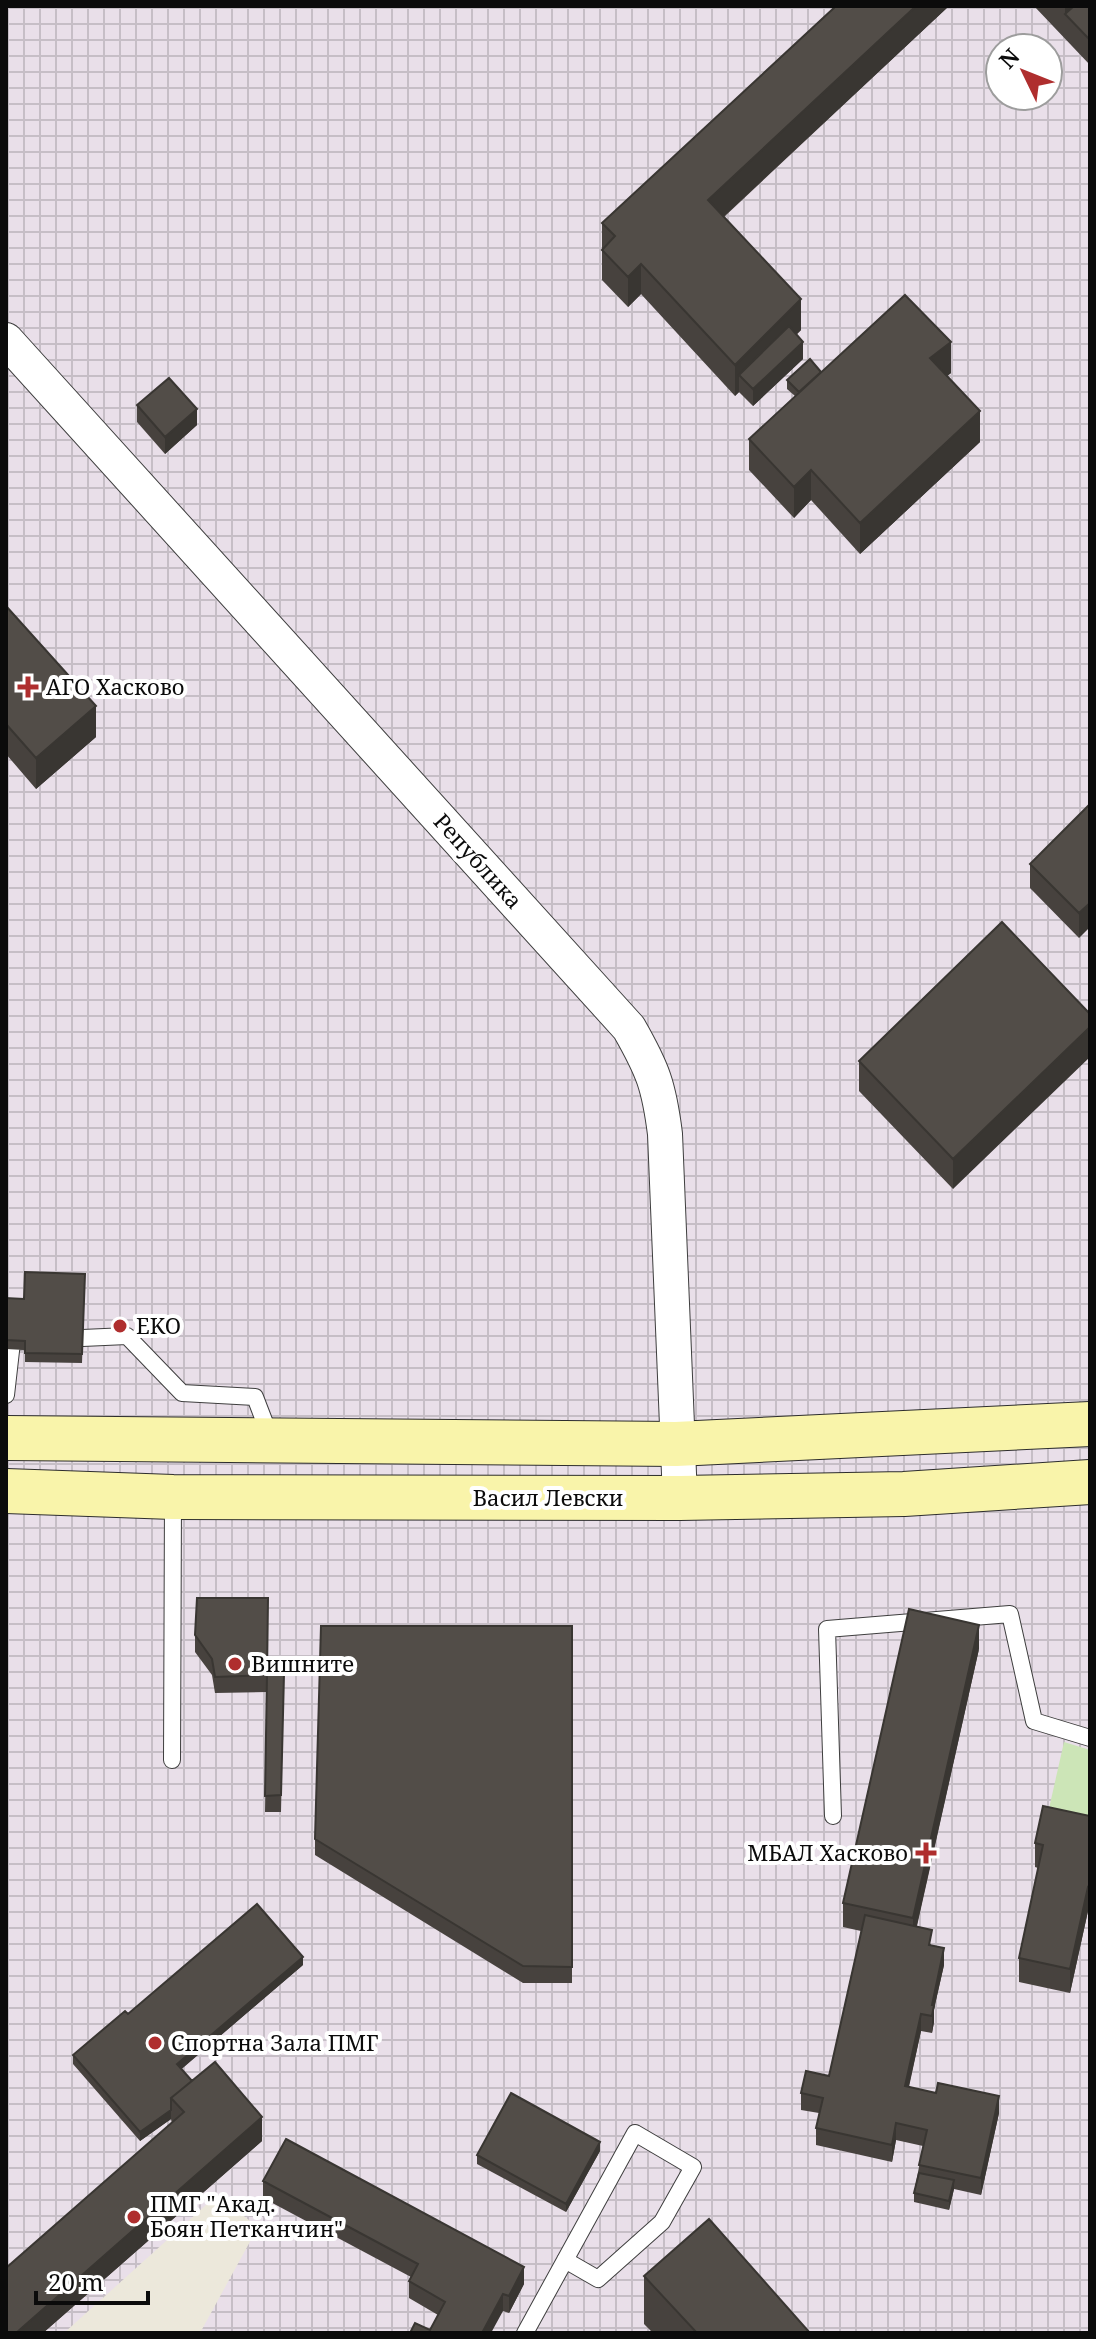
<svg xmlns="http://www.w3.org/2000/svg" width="1096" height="2339" font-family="'Noto Serif',serif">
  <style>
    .industrial { fill: url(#industrial-grid); fill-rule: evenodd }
    .grass { fill: #cce5b7 }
    .plaza { fill: #ece8db }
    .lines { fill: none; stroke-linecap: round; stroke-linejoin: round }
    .service-casing { stroke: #3e3e3e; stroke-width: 18 }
    .minor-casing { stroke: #3e3e3e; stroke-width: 36 }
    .secondary-casing { stroke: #2d2d2d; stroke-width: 46 }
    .service { stroke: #fff; stroke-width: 16 }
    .minor { stroke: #fff; stroke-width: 34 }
    .secondary { stroke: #f9f4aa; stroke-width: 44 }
    .wall { fill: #47423e }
    .shaded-wall { fill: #393632 }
    .building { fill: #524d48; stroke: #393632; stroke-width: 2 }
    .poi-dot { fill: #af2e2e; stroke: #fff; stroke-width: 3 }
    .labels { text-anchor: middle; stroke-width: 8; stroke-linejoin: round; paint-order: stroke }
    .poi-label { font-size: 22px; fill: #0b0b0b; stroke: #fff; text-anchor: start }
    .street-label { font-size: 22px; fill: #0b0b0b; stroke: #fff }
  </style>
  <defs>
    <pattern id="industrial-grid" width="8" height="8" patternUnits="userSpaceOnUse" patternTransform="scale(2)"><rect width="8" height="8" fill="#e9dfe9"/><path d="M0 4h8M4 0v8" fill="none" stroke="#c6bec6"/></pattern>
  </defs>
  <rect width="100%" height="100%" fill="#fdfbea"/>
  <path class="industrial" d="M6 6H1090V2333H6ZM1000 48H1048V96H1000Z"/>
  <path class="grass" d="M1064 1742 1090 1750V1822L1048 1813Z"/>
  <path class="plaza" d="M217 2195 258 2227 200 2333H64Z"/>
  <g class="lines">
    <g class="service-casing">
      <path id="service" d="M60 1339 127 1336 182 1393 255 1397 270 1436
        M6 1395 12 1342 25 1341
        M172 1760 173 1499
        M833 1816 827 1629 1010 1614 1034 1721 1090 1738
        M525 2333 635 2133 693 2167 662 2222 598 2279 565 2260"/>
    </g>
    <g class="minor-casing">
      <path id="minor" d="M6 340 629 1028C653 1070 659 1086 665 1134L680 1498"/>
    </g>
    <g class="secondary-casing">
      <path id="secondary" d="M6 1438 676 1444 1090 1424
        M6 1491 173 1497 680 1498 904 1494 1090 1482"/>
    </g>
    <use href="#service" class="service"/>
    <use href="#minor" class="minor"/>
    <use href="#secondary" class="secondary"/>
  </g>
  <path class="wall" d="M836 6H949L724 217 801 330 796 335 803 359 753 406 739 392 735 396 641 294 628 307 602 280V223Z
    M1034 6H1090V65Z
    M821 372 951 373 947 376 980 442 860 554 811 500 794 518 749 470V439L795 396 787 389V380Z
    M137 405 197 425 165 454 137 422Z
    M6 606 96 737 36 789 6 754Z
    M1090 804 1079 938 1030 888V864Z
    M1002 922 953 1189 859 1091V1061Z
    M85 1274 82 1363 25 1362V1350L6 1349V1298L24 1299Z
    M572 1626V1983H523L315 1855V1839Z
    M195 1635 267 1675 284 1674 281 1812H265L267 1692 215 1693 212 1675 195 1652Z
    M979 1649 917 1926 932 1946 944 1965 934 2009V2022L932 2033 921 2031 909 2087 999 2113 981 2195 954 2189 949 2210 914 2202V2193L923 2146 896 2140 892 2162 816 2145V2128L819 2113 801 2110V2093L829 2076 861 1931 843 1927V1903Z
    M1090 1816V1912L1088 1911 1070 1993 1019 1982V1958L1038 1868 1035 1867V1843Z
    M303 1965 181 2069 192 2081 262 2141 43 2333H6L172 2123 171 2119 140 2141 73 2064V2055L128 2014Z
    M600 2151 566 2212 477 2164V2155Z
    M263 2181 524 2284 509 2313 503 2311 430 2330 438 2315 409 2298V2281L411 2277 263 2198Z
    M644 2276 810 2333H653L644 2324Z"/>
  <path class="shaded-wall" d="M916 6H949L708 231V200Z
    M1067 6H1090L1065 14V8Z
    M641 264V294L628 307V277Z
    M801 299V330L747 383 739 375V392L735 396V365Z
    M803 342V359L753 406V389Z
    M951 342V373L930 389V358Z
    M197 409V425L165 454V437Z
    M980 411V442L860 554V523Z
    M811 470V500L794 518V487Z
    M96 706V737L36 789V758Z
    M1090 903V927L1079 938V913Z
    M1090 1027V1057L953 1189V1159Z
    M979 1625V1649L913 1942V1918Z
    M1088 1887V1911L1070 1993V1969Z
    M944 1948V1965L934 2009V2022L932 2033V2005Z
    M303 1957V1965L177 2073V2064Z
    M921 2014V2031L905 2103V2086Z
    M999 2096V2113L981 2195V2178Z
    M171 2110V2119L140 2141V2132Z
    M262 2117V2141L43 2333H16Z
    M896 2123V2140L892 2162V2145Z
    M600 2142V2151L566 2212V2204Z
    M954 2180V2189L949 2210V2201Z
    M524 2267V2284L509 2313V2296Z
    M503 2294V2311L491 2333H482Z"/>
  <path class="building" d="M836 6H916L708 200 801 299 735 365 641 264 628 277 602 250 615 236 602 223Z
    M1074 6H1090V40L1065 14Z
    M905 295 951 342 930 358 980 411 860 523 811 470 794 487 749 439Z
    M789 326 803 342 753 389 739 375Z
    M810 359 821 372 799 392 787 380Z
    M169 378 197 409 165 437 137 405Z
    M6 606 96 706 36 758 6 724Z
    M1090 804V903L1079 913 1030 864Z
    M1002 922 1090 1014V1027L953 1159 859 1061Z
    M25 1272 85 1274 82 1354 25 1353V1341L6 1340V1298L24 1299Z
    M197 1598H268L267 1675 215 1677 212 1659 195 1635Z
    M909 1609 979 1625 913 1918 843 1903Z
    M321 1626H572V1967L523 1966 315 1839Z
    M284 1674 281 1795 265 1796 267 1675Z
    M1043 1806 1090 1816V1888L1088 1887 1070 1969 1019 1958 1043 1845 1035 1843Z
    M257 1904 303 1957 177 2064 192 2081 171 2098V2110L140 2132 73 2055 125 2011 128 2014Z
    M865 1915 932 1930 929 1945 944 1948 932 2005H934L932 2016 921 2014 905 2086 936 2093 938 2083 999 2096 981 2178 919 2165 927 2130 896 2123 892 2145 816 2128 823 2098 801 2093 806 2071 829 2076Z
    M215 2062 262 2117 16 2333H6V2268L184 2112 171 2098Z
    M511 2093 600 2142 566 2204 477 2155Z
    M286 2139 524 2267 509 2296 503 2294 482 2333H410L415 2323 430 2330 445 2302 409 2281 418 2264 263 2181Z
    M919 2173 954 2180 949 2201 914 2193Z
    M709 2219 810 2333H697L644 2276Z"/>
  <g class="poi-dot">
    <path d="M24 675h8v8h8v8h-8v8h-8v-8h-8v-8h8z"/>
    <circle cx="120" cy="1326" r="8"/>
    <circle cx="235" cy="1664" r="8"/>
    <path d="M922 1841h8v8h8v8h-8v8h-8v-8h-8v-8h8z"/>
    <circle cx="155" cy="2043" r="8"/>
    <circle cx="134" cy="2217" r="8"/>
  </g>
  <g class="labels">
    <g class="poi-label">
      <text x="46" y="695">АГО Хасково</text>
      <text x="136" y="1334">EKO</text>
      <text x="251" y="1672">Вишните</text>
      <text x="908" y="1861" text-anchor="end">МБАЛ Хасково</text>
      <text x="171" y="2051">Спортна Зала ПМГ</text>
      <text x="150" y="2212">ПМГ "Акад.<tspan x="150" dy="25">Боян Петканчин"</tspan></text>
    </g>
    <g class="street-label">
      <text transform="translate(478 861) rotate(48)" y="8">Република</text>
      <text x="548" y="1506">Васил Левски</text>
    </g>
  </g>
  <rect width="1096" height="2339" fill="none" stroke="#0b0b0b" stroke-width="16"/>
  <g transform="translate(1024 72) rotate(313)"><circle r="38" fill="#ffffff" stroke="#9d9d9d" stroke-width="2"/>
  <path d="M0-6L14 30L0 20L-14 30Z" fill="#af2e2e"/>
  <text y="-12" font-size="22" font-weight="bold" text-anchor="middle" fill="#0b0b0b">N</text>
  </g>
  <path d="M36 2291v12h112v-12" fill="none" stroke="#0b0b0b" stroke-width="4"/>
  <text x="48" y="2291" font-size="24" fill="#0b0b0b" stroke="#ffffff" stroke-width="6" paint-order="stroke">20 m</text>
</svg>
